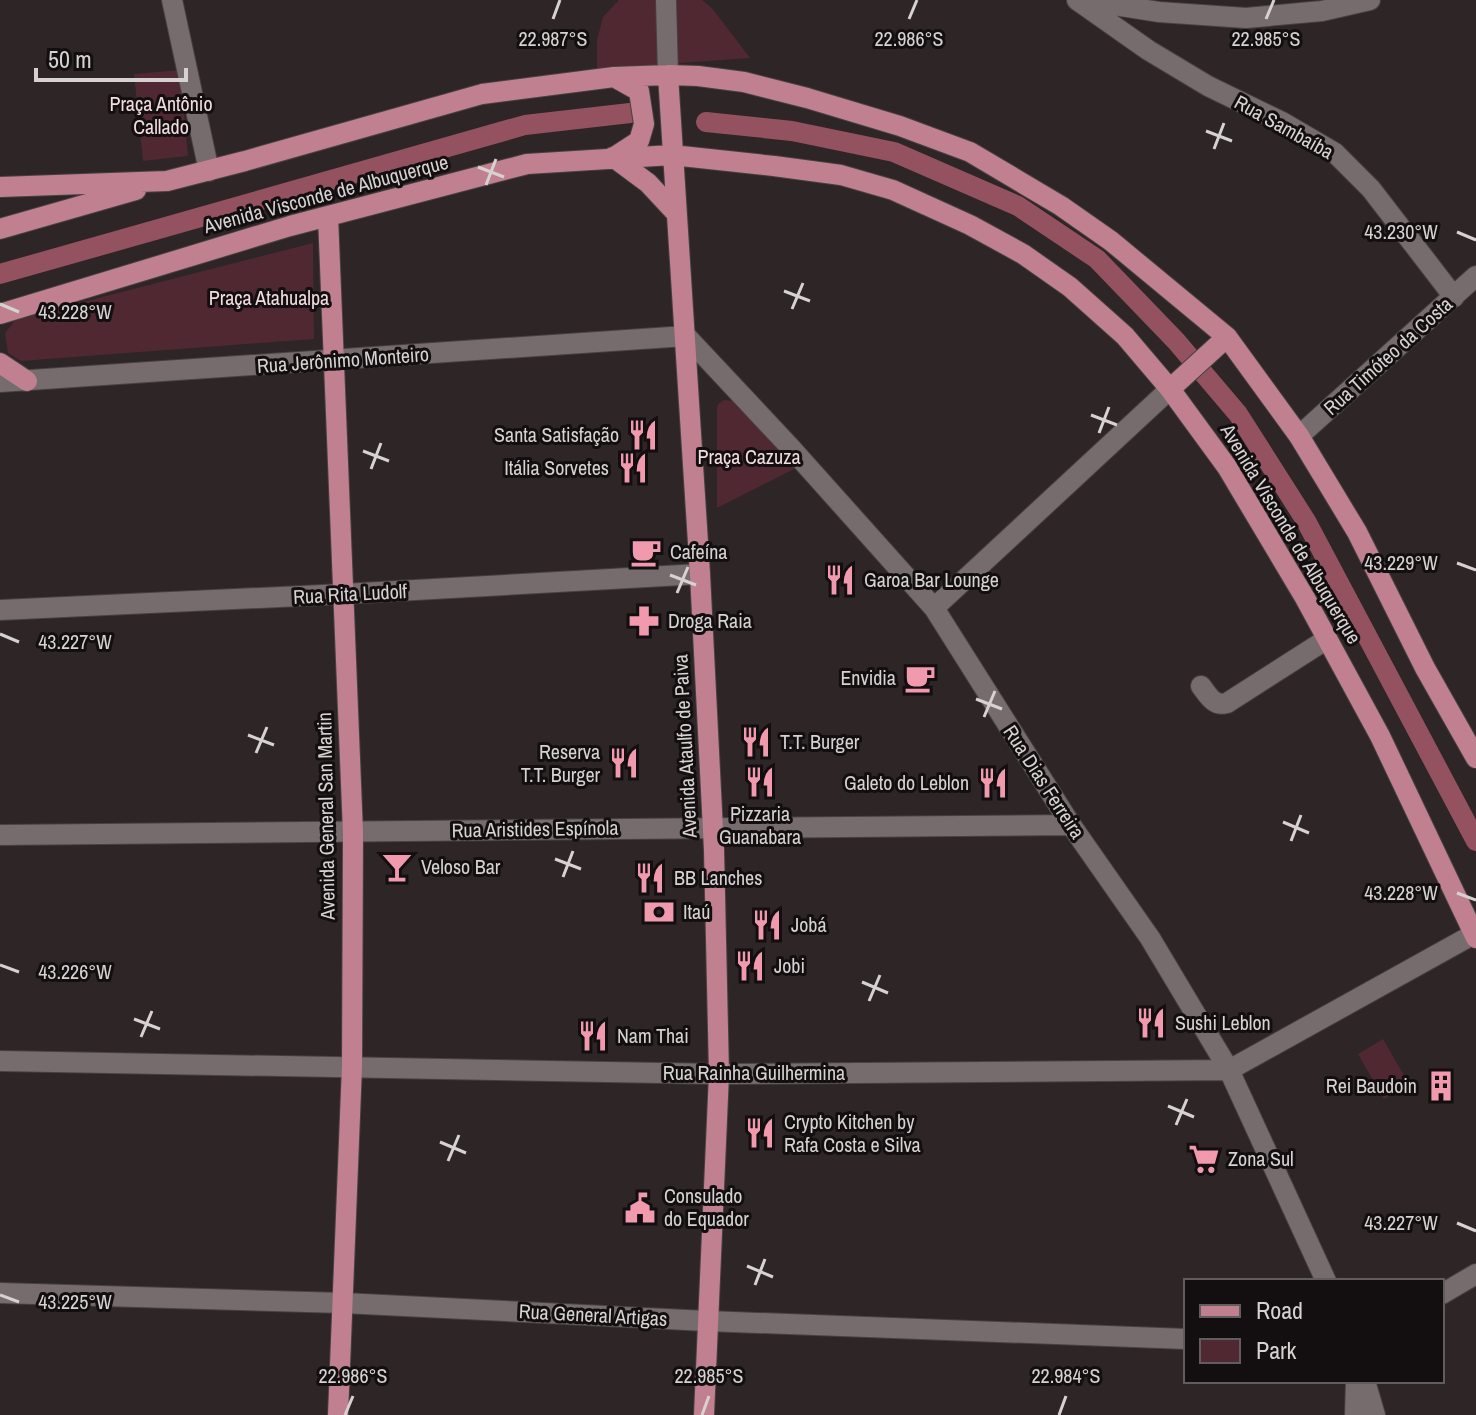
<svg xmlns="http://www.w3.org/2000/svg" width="1476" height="1415" font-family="'Archivo Narrow',sans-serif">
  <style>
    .green { fill: #4f2831 }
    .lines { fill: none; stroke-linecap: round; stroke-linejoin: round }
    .canal { stroke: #945160; stroke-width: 20 }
    .minor-casing { stroke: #474142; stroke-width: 22 }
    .major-casing { stroke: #474142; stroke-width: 22 }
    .minor { stroke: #766c6e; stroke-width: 20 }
    .major { stroke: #c0808f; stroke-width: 20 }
    .ticks { fill: none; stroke: #d7d2d2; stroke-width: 3 }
    .labels { text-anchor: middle; stroke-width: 6; stroke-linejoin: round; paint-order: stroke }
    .park-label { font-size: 20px; fill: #f2dce0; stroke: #130f10 }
    .street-label { font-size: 20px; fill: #d7d2d2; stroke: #130f10 }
    .poi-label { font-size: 20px; fill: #d7d2d2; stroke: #130f10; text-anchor: start }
    .ticks-label { font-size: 20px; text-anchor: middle; fill: #d7d2d2; stroke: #130f10; stroke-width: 6; stroke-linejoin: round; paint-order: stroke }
  </style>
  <rect width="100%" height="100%" fill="#2d2526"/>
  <path class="green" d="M619 0H702L712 8 750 58 597 69V40L603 17Z
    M180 70 188 156 143 161 134 74Z
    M313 243 314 339 21 361 8 353 5 333 16 319Z
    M724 400 732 401 738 405 802 465 717 508V408L718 404Z
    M1383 1039 1409 1084 1384 1099 1358 1054Z"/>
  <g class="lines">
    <path class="canal" d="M706 122 792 131 894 152 1018 206 1097 259 1176 341 1238 414 1306 521 1476 841
      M0 274 525 125 630 113"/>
    <g class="minor-casing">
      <path id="minor" d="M172 0 209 171
        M666 0 668 75
        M1077 0 1148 50 1208 86 1282 122 1335 153 1371 189 1454 297
        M1083 0 1159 12 1246 18 1322 11 1370 0
        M0 382 686 336 790 447 934 608 1071 825 1150 938 1229 1070 1326 1281
        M1299 436 1476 276
        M934 608 1170 389
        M0 610 343 594 700 574
        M1201 686C1208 695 1214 707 1227 703L1327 639
        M0 835C357 833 714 826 1071 825
        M0 1061 719 1074 1229 1070 1474 934
        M0 1293 343 1303 707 1321 1186 1339
        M1442 1294 1476 1274
        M1365 1381 1375 1415
        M1355 1415 1356 1381"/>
    </g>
    <g class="major-casing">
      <path id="major" d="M668 75 700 574 714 850 719 1074 704 1415
        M614 77 639 91 644 124 639 141 616 156
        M613 157 648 183 676 213
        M0 187 167 181 245 161 482 94 614 77 668 75 698 76 744 82 807 98 900 126 970 152 1061 206 1111 241 1227 337 1299 436 1357 532 1425 668 1476 758
        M328 216 353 833 352 1066 338 1415
        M0 229 136 190
        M0 314 290 226 527 164 672 155 774 166 841 175 893 190 970 225 1023 254 1070 287 1125 336 1170 389 1227 467 1305 598 1380 736 1476 938
        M0 363 27 381
        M1170 389 1227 337"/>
    </g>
    <use href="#minor" class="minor"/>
    <use href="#major" class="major"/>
  </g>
  <path class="ticks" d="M553 19 560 0M909 19 917 0M1266 19 1274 0M1206 131 1232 141M1214 149 1224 123M478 167 504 177M486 185 496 159M1457 232 1476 240M784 291 810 301M0 304 19 312M792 309 803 283M1091 415 1117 425M1099 433 1109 407M363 451 389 461M371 469 381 443M1457 563 1476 570M670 575 696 585M677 593 688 567M0 634 19 642M976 699 1002 709M984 717 995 691M248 735 274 745M256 753 267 727M1283 822 1309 833M1291 841 1301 815M555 859 581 869M563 877 573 851M1457 893 1476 900M0 965 19 972M862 982 888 993M869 1001 880 975M134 1019 160 1029M141 1037 152 1011M1168 1106 1194 1117M1176 1125 1187 1099M440 1142 466 1153M448 1161 459 1135M1457 1223 1476 1231M747 1266 773 1277M755 1285 765 1259M0 1295 19 1302M345 1415 353 1396M702 1415 709 1396M1059 1415 1066 1396"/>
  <defs>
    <g id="restaurant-bare" transform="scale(2.4)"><path d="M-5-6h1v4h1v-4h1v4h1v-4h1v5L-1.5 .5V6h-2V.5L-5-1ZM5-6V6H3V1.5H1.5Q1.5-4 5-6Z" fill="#f29aad" stroke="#130f10" stroke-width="2.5" paint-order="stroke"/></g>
    <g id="cafe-bare" transform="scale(2.4)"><path d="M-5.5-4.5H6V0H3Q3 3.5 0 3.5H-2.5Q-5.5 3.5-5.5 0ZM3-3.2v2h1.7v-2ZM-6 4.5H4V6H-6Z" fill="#f29aad" stroke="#130f10" stroke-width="2.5" paint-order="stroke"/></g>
    <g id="pharmacy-bare" transform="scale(2.4)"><path d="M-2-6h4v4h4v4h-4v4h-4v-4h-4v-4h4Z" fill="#f29aad" stroke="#130f10" stroke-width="2.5" paint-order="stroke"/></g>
    <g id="bar-bare" transform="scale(2.4)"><path d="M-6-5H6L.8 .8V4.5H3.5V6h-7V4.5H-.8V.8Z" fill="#f29aad" stroke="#130f10" stroke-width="2.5" paint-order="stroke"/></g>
    <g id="bank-bare" transform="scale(2.4)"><path d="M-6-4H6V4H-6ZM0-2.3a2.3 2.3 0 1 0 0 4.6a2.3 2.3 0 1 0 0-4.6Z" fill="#f29aad" stroke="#130f10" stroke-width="2.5" paint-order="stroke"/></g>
    <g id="building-bare" transform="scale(2.4)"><path d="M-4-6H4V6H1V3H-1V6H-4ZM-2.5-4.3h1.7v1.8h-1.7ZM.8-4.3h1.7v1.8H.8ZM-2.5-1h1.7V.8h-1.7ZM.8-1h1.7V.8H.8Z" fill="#f29aad" stroke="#130f10" stroke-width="2.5" paint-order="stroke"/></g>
    <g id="supermarket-bare" transform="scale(2.4)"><path d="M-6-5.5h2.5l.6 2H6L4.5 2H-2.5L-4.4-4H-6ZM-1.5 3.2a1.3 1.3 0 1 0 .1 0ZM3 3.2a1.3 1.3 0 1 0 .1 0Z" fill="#f29aad" stroke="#130f10" stroke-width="2.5" paint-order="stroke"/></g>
    <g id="civic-bare" transform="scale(2.4)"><path d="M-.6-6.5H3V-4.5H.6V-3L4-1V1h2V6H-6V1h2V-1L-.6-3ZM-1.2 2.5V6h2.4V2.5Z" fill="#f29aad" stroke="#130f10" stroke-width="2.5" paint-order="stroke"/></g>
  </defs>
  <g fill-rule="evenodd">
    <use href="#restaurant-bare" x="643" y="435"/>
    <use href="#restaurant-bare" x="633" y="468"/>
    <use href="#cafe-bare" x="646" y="552"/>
    <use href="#restaurant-bare" x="840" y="580"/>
    <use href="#pharmacy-bare" x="644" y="621"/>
    <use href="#cafe-bare" x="920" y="678"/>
    <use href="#restaurant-bare" x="756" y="742"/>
    <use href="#restaurant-bare" x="624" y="763"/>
    <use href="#restaurant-bare" x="760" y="782"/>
    <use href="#restaurant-bare" x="993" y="783"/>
    <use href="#bar-bare" x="397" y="867"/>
    <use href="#restaurant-bare" x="650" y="878"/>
    <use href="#bank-bare" x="659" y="912"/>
    <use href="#restaurant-bare" x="767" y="925"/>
    <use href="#restaurant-bare" x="750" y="966"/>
    <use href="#restaurant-bare" x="1151" y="1023"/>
    <use href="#restaurant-bare" x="593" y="1036"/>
    <use href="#building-bare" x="1441" y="1086"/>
    <use href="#restaurant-bare" x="760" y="1133"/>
    <use href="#supermarket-bare" x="1204" y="1159"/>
    <use href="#civic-bare" x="640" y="1208"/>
  </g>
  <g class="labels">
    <g class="park-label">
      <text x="161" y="111">Praça Antônio<tspan x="161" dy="23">Callado</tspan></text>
      <text x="269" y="305">Praça Atahualpa</text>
      <text x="749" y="464">Praça Cazuza</text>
    </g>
    <g class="street-label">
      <text transform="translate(1284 127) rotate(29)" y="7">Rua Sambaíba</text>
      <text transform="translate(326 194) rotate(-15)" y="7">Avenida Visconde de Albuquerque</text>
      <text transform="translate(1388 356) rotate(-42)" y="7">Rua Timóteo da Costa</text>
      <text transform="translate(343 360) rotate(-4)" y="7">Rua Jerônimo Monteiro</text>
      <text transform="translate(1291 534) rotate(59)" y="7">Avenida Visconde de Albuquerque</text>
      <text transform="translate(350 594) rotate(-3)" y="7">Rua Rita Ludolf</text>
      <text transform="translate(685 746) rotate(-93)" y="7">Avenida Ataulfo de Paiva</text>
      <text transform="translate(1044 782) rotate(57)" y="7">Rua Dias Ferreira</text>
      <text transform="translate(326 816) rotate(-91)" y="7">Avenida General San Martin</text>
      <text transform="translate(535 829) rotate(-1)" y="7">Rua Aristides Espínola</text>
      <text x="754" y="1080">Rua Rainha Guilhermina</text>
      <text transform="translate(593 1315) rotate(3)" y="7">Rua General Artigas</text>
    </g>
    <g class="poi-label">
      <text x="619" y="442" text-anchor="end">Santa Satisfação</text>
      <text x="609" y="475" text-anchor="end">Itália Sorvetes</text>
      <text x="670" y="559">Cafeína</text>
      <text x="864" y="587">Garoa Bar Lounge</text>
      <text x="668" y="628">Droga Raia</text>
      <text x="896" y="685" text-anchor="end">Envidia</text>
      <text x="780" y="749">T.T. Burger</text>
      <text x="600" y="759" text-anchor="end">Reserva<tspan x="600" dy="23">T.T. Burger</tspan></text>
      <text x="969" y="790" text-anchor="end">Galeto do Leblon</text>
      <text x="760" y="821" text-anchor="middle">Pizzaria<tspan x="760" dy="23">Guanabara</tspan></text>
      <text x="421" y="874">Veloso Bar</text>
      <text x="674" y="885">BB Lanches</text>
      <text x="683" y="919">Itaú</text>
      <text x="791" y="932">Jobá</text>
      <text x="774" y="973">Jobi</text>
      <text x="1175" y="1030">Sushi Leblon</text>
      <text x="617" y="1043">Nam Thai</text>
      <text x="1417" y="1093" text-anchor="end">Rei Baudoin</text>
      <text x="784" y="1129">Crypto Kitchen by<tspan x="784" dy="23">Rafa Costa e Silva</tspan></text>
      <text x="1228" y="1166">Zona Sul</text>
      <text x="664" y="1203">Consulado<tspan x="664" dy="23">do Equador</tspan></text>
    </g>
  </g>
  <g class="ticks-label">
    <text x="909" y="46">22.986°S</text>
    <text x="1266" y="46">22.985°S</text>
    <text x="553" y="46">22.987°S</text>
    <text x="1401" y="239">43.230°W</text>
    <text x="75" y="319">43.228°W</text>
    <text x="1401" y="570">43.229°W</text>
    <text x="75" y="649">43.227°W</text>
    <text x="1401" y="900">43.228°W</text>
    <text x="75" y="979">43.226°W</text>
    <text x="1401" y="1230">43.227°W</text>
    <text x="75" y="1309">43.225°W</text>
    <text x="353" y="1383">22.986°S</text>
    <text x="709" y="1383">22.985°S</text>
    <text x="1066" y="1383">22.984°S</text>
  </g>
  <rect x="1184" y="1279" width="260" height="104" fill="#130f10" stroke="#615d5e" stroke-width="2"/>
  <rect x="1200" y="1305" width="40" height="12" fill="#c0808f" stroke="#615d5e" stroke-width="2"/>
  <text x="1256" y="1319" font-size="24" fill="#d7d2d2">Road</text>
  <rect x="1200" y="1339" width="40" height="24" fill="#4f2831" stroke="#615d5e" stroke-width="2"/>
  <text x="1256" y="1359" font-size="24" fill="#d7d2d2">Park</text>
  <path d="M36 68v12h150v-12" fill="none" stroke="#d7d2d2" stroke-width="4"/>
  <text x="48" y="68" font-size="24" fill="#d7d2d2" stroke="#130f10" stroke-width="6" paint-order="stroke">50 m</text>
</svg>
